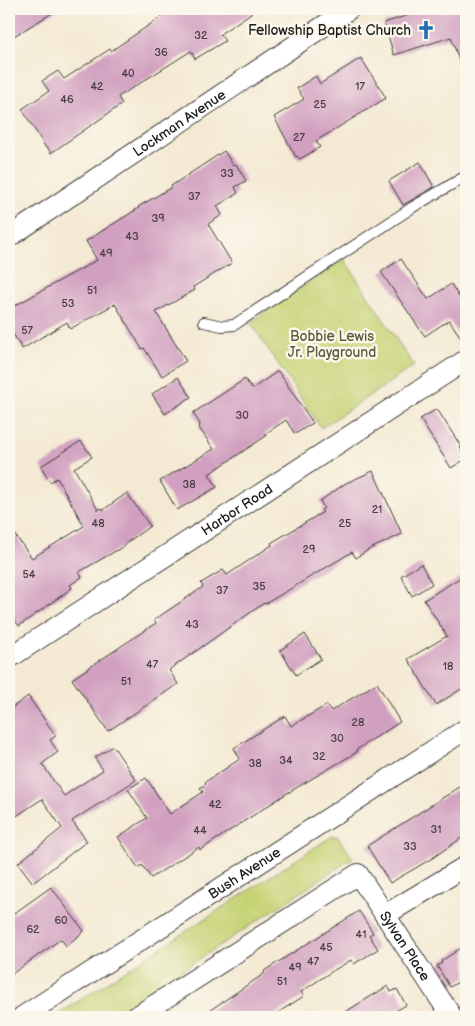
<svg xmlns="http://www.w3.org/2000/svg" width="475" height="1026" font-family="'Balsamiq Sans',sans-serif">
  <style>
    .green { fill: #c6d375; stroke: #717848 }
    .building { fill: #d1a0c0 }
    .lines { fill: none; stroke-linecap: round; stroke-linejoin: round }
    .service-casing { stroke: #3c3b38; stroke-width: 12 }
    .minor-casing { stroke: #3c3b38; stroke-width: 22 }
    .service { stroke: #fff; stroke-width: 10 }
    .minor { stroke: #fff; stroke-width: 20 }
    .labels { text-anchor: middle; stroke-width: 5; stroke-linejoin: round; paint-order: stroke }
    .number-label { font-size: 11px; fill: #493d45 }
    .poi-label { font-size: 14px; fill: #1c1c1c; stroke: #fbf7ec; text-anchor: end }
    .street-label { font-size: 14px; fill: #1c1c1c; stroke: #fbf7ec }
    .park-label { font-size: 14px; fill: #585c3b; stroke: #fbf7ec }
  </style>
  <rect width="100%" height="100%" fill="#fbf7ec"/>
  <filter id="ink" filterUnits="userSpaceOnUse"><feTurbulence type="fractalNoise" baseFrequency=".02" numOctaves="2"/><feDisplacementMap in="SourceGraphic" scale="10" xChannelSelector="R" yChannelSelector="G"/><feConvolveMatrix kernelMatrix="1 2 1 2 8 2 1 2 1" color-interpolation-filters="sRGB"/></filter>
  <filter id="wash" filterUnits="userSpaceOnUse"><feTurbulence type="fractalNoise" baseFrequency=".0096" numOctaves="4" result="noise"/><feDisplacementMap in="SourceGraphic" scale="20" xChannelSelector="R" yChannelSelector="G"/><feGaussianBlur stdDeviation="1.12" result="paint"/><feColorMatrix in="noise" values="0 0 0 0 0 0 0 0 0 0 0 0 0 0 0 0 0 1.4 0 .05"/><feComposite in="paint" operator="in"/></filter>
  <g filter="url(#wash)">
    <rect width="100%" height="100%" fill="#f4ead4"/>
    <path class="green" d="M344 259 414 366 321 428 250 322Z
      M337 836 353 858 111 1017H54L331 837Z"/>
    <g id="blocks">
      <path class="building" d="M9 9H59L9 39Z
        M161 9H257L220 34 225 41 195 59 191 51 118 97 122 104 51 153 48 148H46L22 109 49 91 42 81 58 71 64 79 110 49 111 51 164 15Z
        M427 9H466V71L463 72 451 37 394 55 384 23Z
        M361 58 386 98 316 141 320 147 300 159 297 156 296 157 274 117 304 99 297 88 316 76 320 84Z
        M224 151 233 165 236 164 246 181 235 187 238 193 217 206 222 215 208 224 232 263 193 287 195 290 156 312 186 361 162 376 144 348 142 349 115 304 70 329 67 322 22 349 9 327V309L97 260 86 241 139 208 138 207 172 187 171 186Z
        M420 162 434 187 403 205 389 181Z
        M401 259 428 299 451 284 466 308V345L449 320 425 336 419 328 381 272Z
        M278 371 313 423 295 434 286 420 265 434 266 436 209 474 217 487 177 510 160 481 214 449 199 428 200 424 193 413 245 379 252 389Z
        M178 377 191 397 165 414 152 394Z
        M437 409 460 445 464 460 451 468 420 419Z
        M81 441 92 457 74 468 98 510 102 508 103 510 127 493 150 526 125 544 126 545 79 572 82 577 70 585 72 588 19 626 9 612V527L32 558 84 526 57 478 50 482 41 466Z
        M373 471 402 534 368 550 356 558 352 552 265 604 264 603 169 670 178 684 108 731 72 679 156 623 154 620 203 587 201 583 223 570 227 575 272 545 271 543 323 512 321 510 324 508 320 501 346 483Z
        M421 564 432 584 412 596 401 576Z
        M466 574V686L436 705 408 659 447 636 424 600Z
        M305 634 321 659 296 675 280 650Z
        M377 683 400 722 356 750 357 752 286 794 200 850 199 847 151 878 142 865 138 868 118 837 147 818 128 789 146 778 170 814 203 792 200 788 206 784 205 782 240 759 234 748 285 716 291 726 327 705 331 711Z
        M28 696 56 736 50 740 58 752 42 764 64 796 103 770 95 758 113 746 136 780 72 821 87 841 33 883 18 863 62 828 42 799 9 821V710Z
        M466 783V835L431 859 390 883 367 846Z
        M51 887 84 931 66 946 61 939 9 976V917Z
        M359 911 373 933 369 935 378 949 354 964 351 960 331 972 301 992 304 996 271 1017H200L265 973 264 971Z
        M466 945V977L450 987 437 966 442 963 441 961Z
        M388 986 391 992 397 989 406 1005 386 1017H337Z"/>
    </g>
  </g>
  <g filter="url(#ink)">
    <use href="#blocks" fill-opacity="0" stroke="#3c3b38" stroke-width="1"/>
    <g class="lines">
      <g class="service-casing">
        <path id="service" d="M204 322 222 326 234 325 413 207 466 176"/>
      </g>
      <g class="minor-casing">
        <g id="minor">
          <path id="s1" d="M9 237 349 9"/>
          <path id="s2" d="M9 658 466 360"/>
          <path d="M385 915 466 866"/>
          <path id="s3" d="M22 1017 466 729"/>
          <path id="s4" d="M136 1017 358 874 452 1017"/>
        </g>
      </g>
      <use href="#service" class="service"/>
      <use href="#minor" class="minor"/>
    </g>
  </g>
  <defs>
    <g id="church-bare" transform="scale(1.5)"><path d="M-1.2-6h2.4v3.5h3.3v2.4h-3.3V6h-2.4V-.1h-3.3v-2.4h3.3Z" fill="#1f6fb2" stroke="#fbf7ec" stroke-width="2.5" paint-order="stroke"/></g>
  </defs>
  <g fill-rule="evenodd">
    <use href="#church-bare" x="426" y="30"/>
  </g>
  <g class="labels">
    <g class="number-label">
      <text x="201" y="39">32</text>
      <text x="161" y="56">36</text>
      <text x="128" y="77">40</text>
      <text x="97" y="90">42</text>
      <text x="360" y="90">17</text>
      <text x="67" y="103">46</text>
      <text x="320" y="108">25</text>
      <text x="299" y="141">27</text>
      <text x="227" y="177">33</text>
      <text x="194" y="200">37</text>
      <text x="158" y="222">39</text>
      <text x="132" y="240">43</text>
      <text x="106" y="257">49</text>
      <text x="92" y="294">51</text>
      <text x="68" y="307">53</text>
      <text x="27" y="334">57</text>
      <text x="242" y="419">30</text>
      <text x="189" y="488">38</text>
      <text x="377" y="513">21</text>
      <text x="98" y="527">48</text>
      <text x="345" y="527">25</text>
      <text x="309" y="553">29</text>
      <text x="29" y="578">54</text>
      <text x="259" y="590">35</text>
      <text x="222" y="594">37</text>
      <text x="192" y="628">43</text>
      <text x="152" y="668">47</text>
      <text x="448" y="670">18</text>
      <text x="126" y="685">51</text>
      <text x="358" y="726">28</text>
      <text x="337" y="742">30</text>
      <text x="319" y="760">32</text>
      <text x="286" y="764">34</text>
      <text x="255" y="767">38</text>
      <text x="215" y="808">42</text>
      <text x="436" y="833">31</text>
      <text x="200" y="834">44</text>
      <text x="410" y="850">33</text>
      <text x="61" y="924">60</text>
      <text x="33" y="933">62</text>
      <text x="361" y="938">41</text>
      <text x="326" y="951">45</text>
      <text x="313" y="965">47</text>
      <text x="295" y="971">49</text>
      <text x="282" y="985">51</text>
    </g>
    <g class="poi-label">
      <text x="411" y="35">Fellowship Baptist Church</text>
    </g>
    <g class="street-label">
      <text dy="5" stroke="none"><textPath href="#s1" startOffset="205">Lockman Avenue</textPath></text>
      <text dy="5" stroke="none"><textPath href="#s2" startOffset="272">Harbor Road</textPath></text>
      <text dy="5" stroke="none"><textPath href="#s3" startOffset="265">Bush Avenue</textPath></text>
      <text dy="5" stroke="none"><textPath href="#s4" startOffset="350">Sylvan Place</textPath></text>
    </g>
    <g class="park-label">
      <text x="332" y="341">Bobbie Lewis<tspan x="332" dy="16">Jr. Playground</tspan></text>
    </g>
  </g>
  <rect width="475" height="1026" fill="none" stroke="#fbf7ec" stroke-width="30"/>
</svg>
